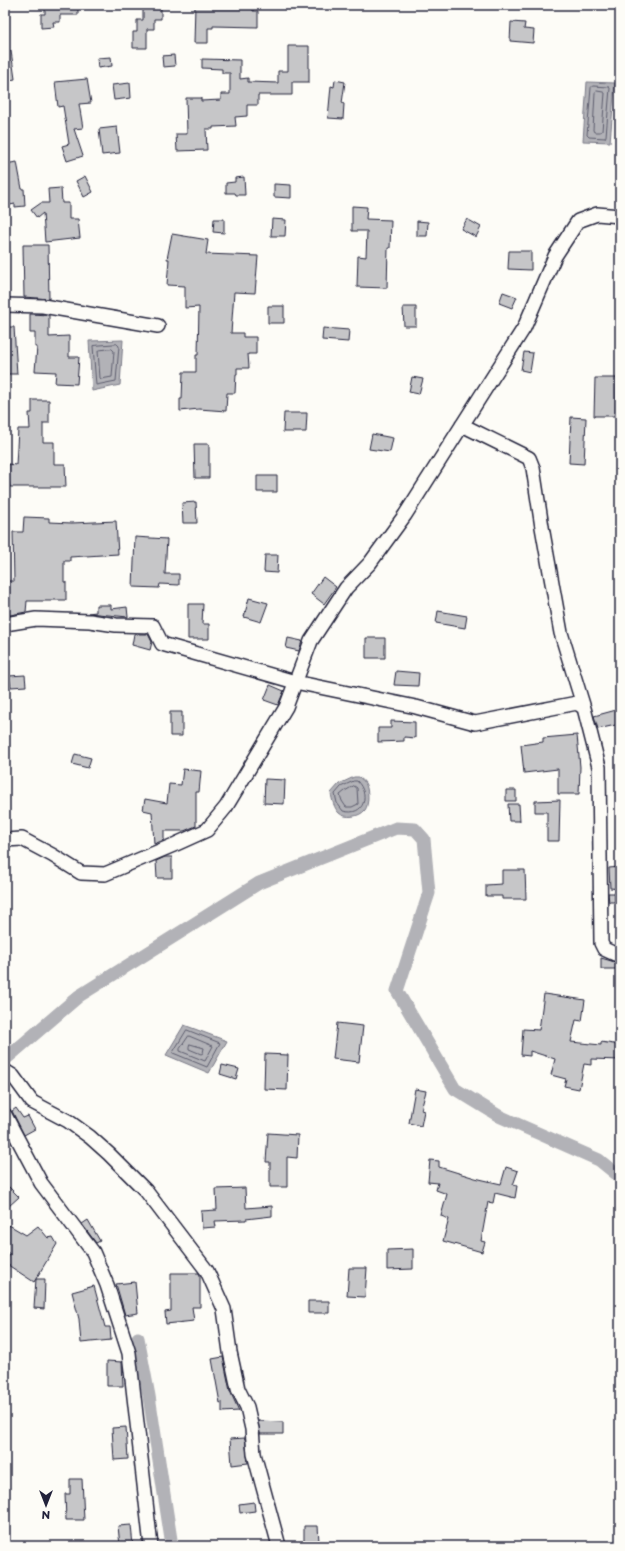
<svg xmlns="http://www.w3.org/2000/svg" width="625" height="1551" font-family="'Playpen Sans',sans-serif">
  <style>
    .water { fill: #b2b2b7; stroke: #787885 }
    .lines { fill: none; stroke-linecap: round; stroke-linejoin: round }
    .shore { stroke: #5c5c6d; stroke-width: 1 }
    .canal { stroke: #b2b2b7; stroke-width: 13 }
    .building { fill: #c6c6c8; stroke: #22223b }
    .minor-casing { stroke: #22223b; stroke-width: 16 }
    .minor { stroke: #fdfcf7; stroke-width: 13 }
  </style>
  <rect width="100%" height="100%" fill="#fdfcf7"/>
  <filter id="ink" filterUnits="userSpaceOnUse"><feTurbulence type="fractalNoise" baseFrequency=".025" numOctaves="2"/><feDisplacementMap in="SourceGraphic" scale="8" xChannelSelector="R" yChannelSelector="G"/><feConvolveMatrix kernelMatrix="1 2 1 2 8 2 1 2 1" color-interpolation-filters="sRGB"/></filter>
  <g filter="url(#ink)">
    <path class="water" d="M587 82 615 83 610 142 583 141Z
      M123 340 120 385 92 391 89 341Z
      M354 777H359C361 779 364 781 365 783 369 789 369 805 365 810 360 817 345 819 339 813 334 808 332 800 331 793L339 784Z
      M184 1025 227 1041 209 1073 166 1055Z"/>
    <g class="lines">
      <path class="shore" d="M593 86 609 87 610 88 606 136 605 138 589 137 587 135 591 88Z
        M597 91 603 92 605 93 602 131 600 132H594L593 130 595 93Z
        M117 344 119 346 116 381 96 385 93 346Z
        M112 349 114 351 112 377 101 379 100 378 98 351 100 350Z
        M354 781H357C370 794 365 817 343 811L337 803 335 794 341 787Z
        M354 786 357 788 358 804 352 807H346L342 801 340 795 345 791Z
        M187 1030 220 1043 207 1067 173 1053Z
        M189 1036 213 1046 205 1061 180 1051V1049Z
        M190 1044 204 1048 203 1053 201 1054 189 1049V1047Z"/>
      <path class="canal" d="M5 1057H8L79 996 259 883 396 828 415 829 424 839 429 893 397 991 455 1089 499 1116 599 1160 620 1177
        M138 1338 149 1396 172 1546"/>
    </g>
    <path class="building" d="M55 5H78V15H60V22H53L54 27 41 28V14H45V6Z
      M148 5H161V19H154V29H147V48H133V32H137V20H143V9H148Z
      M195 5H253V11H258V27L213 26V28H208V43H194Z
      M511 22 525 23 524 29 534 30 533 43 510 41Z
      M288 46H309V82H292V95H258V105H247V116L235 117 236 126 213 127V129H206L207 150 177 151 176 134H187L186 98H201V101L221 100V94H230V73H222V69L202 68V59L240 60V79L248 78V82L278 83V71H288Z
      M5 51H11L15 79 5 81Z
      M174 55 175 66 163 67 162 56Z
      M111 57 112 66 98 68 97 58Z
      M87 79 91 103 79 104 83 128 74 129 83 156 67 161 62 146 69 144 63 106 58 107 55 82Z
      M335 80 345 82 342 103 344 104 343 119 328 118 331 86 334 87Z
      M130 83 131 98 114 100 112 85Z
      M117 127 120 153 102 155 99 129Z
      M17 162 22 189H24L25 206 15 207V204L5 206V164Z
      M85 176 93 192 84 197 76 181Z
      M244 177 245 195H236L235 193H226V183L235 182V178Z
      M274 184 291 185V198L274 197Z
      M61 188 62 203H69V219H78L80 238 45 242 43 213 37 218 31 210 41 203H49L48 189Z
      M352 206 367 207 366 219 391 220 390 248H388L387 288 357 287 358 256 366 257 367 231H352Z
      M214 219H224V233L213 232Z
      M272 219 286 220 285 236H271Z
      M467 219 481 227 476 237 461 229Z
      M417 221 428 222 427 236H417Z
      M172 234 208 240 206 254 258 256 255 293 234 292 231 333H243V337H256V354H248L249 368H237V374H236L235 393H227L226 411 199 409 180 411V399H182L183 372H196V355H198L199 307 185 308V286L167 285 169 259H167Z
      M23 245H48L49 299 24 297Z
      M509 251H531V270L508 269Z
      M503 292 517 297 512 308 499 303Z
      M268 306H284V323H268Z
      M403 307H416V326H404Z
      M30 314 49 315V337L69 336V357H79L77 384 55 383 56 372 35 371 37 347H35V333H30Z
      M5 327H14L17 374H5Z
      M323 328 349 330 348 342 322 340Z
      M524 352 533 353 530 372 521 370Z
      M412 377 423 379 419 394 409 392Z
      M595 378H617L616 416H594Z
      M32 400H49V423H43V442H54V464H65L66 487H10L8 480V464L16 465 18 429H30L29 413H32Z
      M284 413H307L306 432H283Z
      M571 417 586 418 584 464 569 463Z
      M372 434 393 438 390 452 369 449Z
      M194 444H209V478H195Z
      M257 476H277V492H257Z
      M196 502 197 523H183L182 503Z
      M24 517 49 518V522L72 523 116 521 118 554 70 557V561H64V582H66V600H53L52 601H27L26 612 5 616V581H14L13 532H23Z
      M135 537 167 539 165 574H179V585L160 584 159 588 133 587Z
      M265 555H278L277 573 264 572Z
      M323 577 336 587 324 604 311 594Z
      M249 598 268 603 261 622 244 617Z
      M188 604H203L202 624H209V639H188Z
      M96 605H111V609L127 607 128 617 88 613 96 612Z
      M438 611 467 616 465 628 436 623Z
      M134 634H148L152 642 150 650 132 645Z
      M288 638 302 641 299 651 286 648Z
      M366 638H385V658H366Z
      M396 671 419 673 418 686 394 685Z
      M25 675 26 686 11 687 9 676Z
      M270 685 284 691 278 705 264 700Z
      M620 709V724L598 729 594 716Z
      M170 712H182V736H170Z
      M391 721 415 722V738L404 737V741L378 742V728H391Z
      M577 735 580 767 579 794H558V769L524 773 521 745 543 742V738Z
      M75 754 91 758 88 768 72 764Z
      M183 769 201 771 199 792H196V826L184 831H164V840L154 844 152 812 143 810 145 799 167 803 169 784 181 785Z
      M265 779 285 780 284 804 264 803Z
      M506 790H516V801H506Z
      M560 800 559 841H547V812H535V801Z
      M508 804H519L520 821H509Z
      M165 857H172V878H157L156 861Z
      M620 867V889L610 888 609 868Z
      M502 870H525L526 899H502V896H486V885L502 884Z
      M608 893H615V902H609Z
      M601 958 615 962 620 960V969H601Z
      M544 994 585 1000 582 1021 576 1020 571 1042 601 1045V1042L620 1045V1060L591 1059V1065L584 1064 579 1089 564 1086 566 1079 551 1075 555 1059 530 1051V1056L521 1055 523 1029 539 1030Z
      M337 1023 363 1026 359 1062 333 1059Z
      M265 1054 288 1055 287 1090 264 1089Z
      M222 1065 239 1069 236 1079 220 1074Z
      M415 1089 426 1091 421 1110 424 1111 421 1126 409 1123Z
      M16 1108 23 1118 28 1116 35 1129 24 1135 12 1111Z
      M268 1133 298 1135 297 1158 287 1157V1187H270V1162H266Z
      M430 1160 439 1161V1167L475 1178 501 1184 506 1167 518 1171 513 1185 517 1186 515 1198 495 1193 493 1203 488 1202 481 1241 485 1242 482 1252 443 1241 449 1219 441 1216 447 1194 436 1190 438 1183 428 1182Z
      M5 1183 19 1197 9 1206 5 1201Z
      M245 1188 246 1208 272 1206V1216L246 1219V1220L215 1221 216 1227 202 1228 201 1211 217 1210 216 1189Z
      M88 1220 100 1241 96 1243 82 1224Z
      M9 1225 26 1235 38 1226 48 1238 53 1237 57 1244 34 1282 5 1263 10 1254 5 1251V1232Z
      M413 1249V1269L387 1270V1250Z
      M349 1268H367L365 1297 347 1296Z
      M171 1273H199L200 1275V1307H192L194 1321 166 1324 165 1312 171 1311Z
      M36 1279H45L44 1309 34 1308Z
      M135 1282 138 1313 125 1315 116 1284Z
      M94 1286 105 1327H110L111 1340 81 1343 79 1319 72 1292Z
      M308 1301H329V1313H308Z
      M223 1357 230 1391 239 1411 222 1412V1402L220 1403 212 1359Z
      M107 1361 122 1362 123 1386H107Z
      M258 1421 283 1422V1434H260Z
      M126 1427 128 1459 114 1460 112 1428Z
      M245 1438 248 1463 232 1465 230 1439Z
      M70 1479H82L84 1520H66L65 1494H70Z
      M254 1502 255 1511 240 1513 239 1504Z
      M131 1525 133 1546H120L118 1526Z
      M304 1526H318L319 1542 304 1543Z"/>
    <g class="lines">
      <g class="minor-casing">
        <path id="minor" d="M5 305 43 306 158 326
          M462 425 529 458 533 468 542 527 561 633 584 708 599 767 601 943 604 949 615 954
          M5 624 36 619 90 621 116 625 153 626 162 644 295 682 416 707 475 723 577 703 584 708
          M5 840 22 839 52 855 81 873 105 874 176 844 207 830 226 807 286 707 311 641 346 588 370 563 405 515 524 328 555 256 578 221 597 214 620 216
          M5 1071 13 1076 32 1102 68 1121 90 1137 109 1154 146 1191 207 1271 224 1309 230 1352 238 1389 247 1407 252 1429 254 1454 279 1546
          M5 1115 41 1183 93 1252 107 1285 129 1353 151 1546"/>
      </g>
      <use href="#minor" class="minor"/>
    </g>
  </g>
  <rect width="625" height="1551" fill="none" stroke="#fdfcf7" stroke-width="20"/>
  <rect x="10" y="10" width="605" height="1531" fill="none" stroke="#22223b" stroke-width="1.5" filter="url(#ink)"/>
  <g transform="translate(46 1505) rotate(180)" stroke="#fdfcf7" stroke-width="3" paint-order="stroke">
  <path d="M0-3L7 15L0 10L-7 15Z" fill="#22223b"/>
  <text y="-6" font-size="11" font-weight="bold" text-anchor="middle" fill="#22223b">N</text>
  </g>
</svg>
